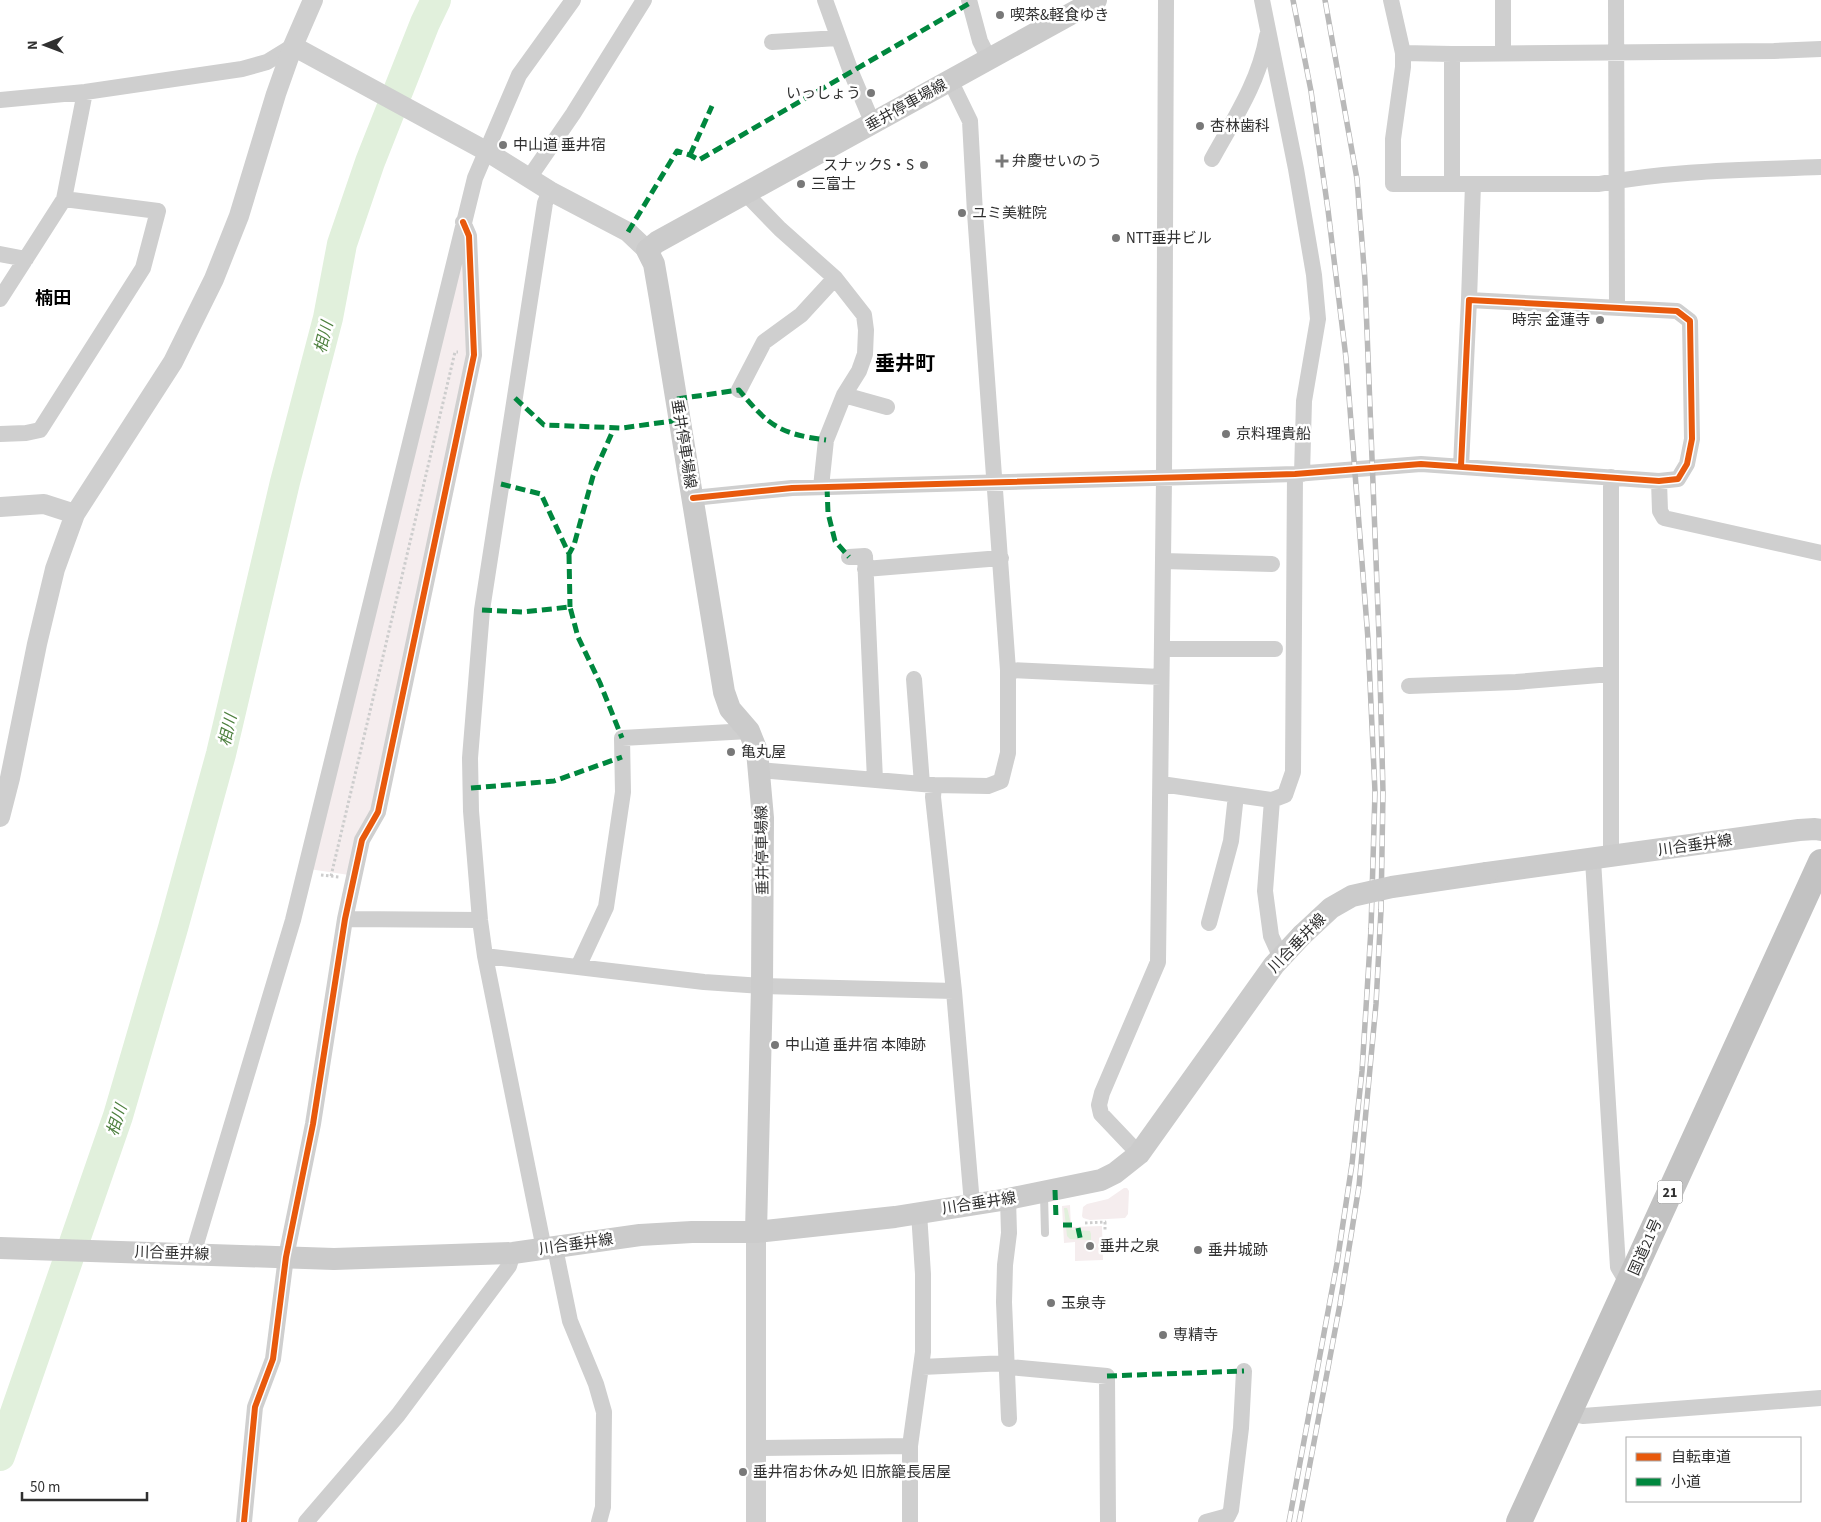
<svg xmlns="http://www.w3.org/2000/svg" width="1821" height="1522" font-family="'Source Sans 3','Noto Sans JP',sans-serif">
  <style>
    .green { fill: #f5edee }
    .water { fill: #e1f0dc }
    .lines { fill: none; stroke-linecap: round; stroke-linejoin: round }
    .river { stroke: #e1f0dc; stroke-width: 30 }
    .path { stroke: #cdcdcd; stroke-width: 3; stroke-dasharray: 2.5 2.5; stroke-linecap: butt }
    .service { stroke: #cfcfcf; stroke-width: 8 }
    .minor { stroke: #cfcfcf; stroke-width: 16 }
    .tertiary { stroke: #cfcfcf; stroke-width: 20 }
    .secondary { stroke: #cbcbcb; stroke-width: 22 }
    .trunk { stroke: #c2c2c2; stroke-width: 26 }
    .rail-casing { stroke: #b9b9b9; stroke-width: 5.5 }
    .rail { stroke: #fff; stroke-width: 4; stroke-dasharray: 11; stroke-linecap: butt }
    .secondary-bridge { stroke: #cbcbcb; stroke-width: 22 }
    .quiet { stroke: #00873e; stroke-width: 5; stroke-dasharray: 10 5; stroke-linecap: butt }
    .cycleway-casing { stroke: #fff; stroke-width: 9 }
    .cycleway { stroke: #e8590c; stroke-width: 6 }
    .poi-dot { fill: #787878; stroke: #fff; stroke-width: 2 }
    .labels { text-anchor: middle; stroke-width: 5; stroke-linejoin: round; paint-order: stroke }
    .shield { fill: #fff; stroke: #6e6e6e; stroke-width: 1 }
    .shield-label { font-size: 14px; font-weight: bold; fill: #303030 }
    .poi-label { font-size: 15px; fill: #303030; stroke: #fff; text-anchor: start }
    .street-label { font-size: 15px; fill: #303030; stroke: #fff }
    .water-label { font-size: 16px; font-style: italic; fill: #4e803f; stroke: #fff }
    .quarter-label { font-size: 18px; font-weight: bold; fill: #000; stroke: #fff }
    .district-label { font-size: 20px; font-weight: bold; fill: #000; stroke: #fff }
  </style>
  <rect width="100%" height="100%" fill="#fff"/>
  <path class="green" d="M463 242 471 359 375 804 349 875 309 869Z
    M1124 1188H1127L1129 1191 1128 1214 1125 1218 1090 1220 1083 1218 1082 1216 1083 1207 1087 1204 1108 1199Z
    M1070 1205 1071 1227 1102 1226 1103 1260 1075 1261V1242L1064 1243 1062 1206Z"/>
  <path class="water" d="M1064 1208H1067L1068 1211 1072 1230 1090 1231 1091 1234V1240L1070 1239 1067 1236Z"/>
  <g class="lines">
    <path class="river" d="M0 1456 118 1116 173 928 221 754 285 482 328 318 342 244 370 162 425 23 436 0"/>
    <path class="path" d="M321 875 339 877
      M331 876 455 352H458
      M1085 1223 1105 1222V1231"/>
    <path class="service" d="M1044 1195 1045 1233"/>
    <path class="minor" d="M825 0 851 72 873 124
      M969 0 980 41 989 59
      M1262 0 1296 169 1314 275 1318 319 1304 401 1302 474
      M1391 0 1403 53 1452 54V183
      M1616 0 1617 308
      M772 42 838 38
      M1403 53V67L1393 139V184H1599C1672 170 1747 170 1821 167
      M1503 53V0
      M1452 54 1774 51 1821 49
      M0 100 85 92 242 69 267 62 293 46
      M1212 159C1234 119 1259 82 1267 36
      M529 178 573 114 644 0
      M745 193 780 229 835 278 864 315 866 330 865 354 859 371 844 395 826 440 821 487
      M0 254 26 259
      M0 299 64 199 85 92
      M1469 300 1473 184
      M739 390 764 342 801 315 835 278
      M844 395 887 407
      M0 434 26 433 40 430 143 268 158 211 64 199
      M1659 481 1660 511 1664 518 1821 553
      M693 498 792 488 1295 474 1421 464 1659 481 1678 479 1687 464 1692 439 1690 321 1677 311 1469 300 1461 466
      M849 557 865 556 875 780
      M1163 561 1272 564
      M865 569 1001 558
      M1162 649H1275
      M1008 670 1161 677
      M914 679 922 784
      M1409 686 1516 682 1611 674
      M760 770 934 785 988 786 1001 781 1008 753V670L975 213 970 121 950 80
      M1161 784 1272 800 1265 891 1271 936 1281 958
      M934 785 933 797 954 991 972 1204
      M1272 800 1285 795 1293 772 1295 474
      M1611 857V477
      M1593 860 1618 1267 1628 1284
      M345 919 480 920
      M1209 923 1231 841 1236 795
      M485 956 704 982 762 986 954 991
      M578 967 606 907 623 792 622 738 749 731
      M1139 1154 1101 1114 1099 1105 1102 1093 1158 962 1164 479 1166 0
      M1008 1199 1009 1233 1005 1265 1004 1302 1009 1419
      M555 1248 570 1321 596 1384 604 1412 603 1507 599 1522
      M544 1249 485 956 480 920 471 811 470 758 482 610 545 203 550 191
      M193 1254 293 920 475 178 519 75 573 0
      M922 1367 1006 1363 1009 1367 1107 1376 1108 1522
      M1569 1413 1583 1416 1821 1398
      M756 1448 910 1446
      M244 1522 255 1407 273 1359 286 1257 313 1124 345 919 362 840 378 812 474 355 469 236 463 222
      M306 1522 398 1415 509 1266 513 1253
      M910 1522V1446L923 1352V1274L919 1213
      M1206 1522 1228 1516 1231 1510 1241 1428 1244 1371"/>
    <path class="tertiary" d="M293 46 486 151 550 191 628 232 647 250
      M0 507 44 504 75 514
      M0 817 10 778 37 644 55 569 75 514 173 362 214 279 239 216 276 94 293 46 313 0
      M756 1232V1522"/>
    <path class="secondary" d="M1487 873 1799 830 1815 829 1821 830
      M756 1232 762 986 763 818 757 751 749 731 730 709 724 692 660 299 654 264 647 250 657 242 1096 0
      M0 1248 334 1259 513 1253 640 1235 692 1232H756L895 1217 1008 1199 1101 1180 1115 1173 1139 1154 1274 965 1302 935"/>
    <path class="trunk" d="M1519 1522 1821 862"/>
    <g class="rail-casing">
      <path id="rail" d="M1289 1522 1337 1263 1352 1164 1362 1071 1371 929 1375 792 1368 639 1346 358 1328 210 1311 91 1293 0
        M1299 1522 1340 1304 1359 1186 1376 1004 1381 910 1383 792 1379 636 1365 280 1357 179 1325 0"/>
    </g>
    <use href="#rail" class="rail"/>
    <path class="secondary-bridge" d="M1302 935 1331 908 1352 896 1392 887 1487 873"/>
    <path class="quiet" d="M690 155 712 106
      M628 232 677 151 690 155 699 160 970 3
      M515 398 544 425 622 428 680 420
      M677 399 739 390C768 425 779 434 826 440
      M501 484 541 494 569 554 574 545 593 476 614 428
      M827 487 828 513 835 541 849 557
      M569 554 570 607
      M482 610 522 612 570 607 578 637 600 683 622 738
      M471 788 554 781 622 757
      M1055 1190 1056 1218
      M1063 1225H1072
      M1078 1228 1081 1242
      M1107 1376 1244 1371"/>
    <g class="cycleway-casing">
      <path id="cycleway" d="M693 498 792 488 1295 474 1421 464 1659 481 1678 479 1687 464 1692 439 1690 321 1677 311 1469 300 1461 466
        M244 1522 255 1407 273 1359 286 1257 313 1124 345 919 362 840 378 812 474 355 469 236 463 222"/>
    </g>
    <use href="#cycleway" class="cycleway"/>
  </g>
  <g class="poi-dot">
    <circle cx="1000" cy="15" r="5"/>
    <circle cx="871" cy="93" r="5"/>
    <circle cx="1200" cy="126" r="5"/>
    <circle cx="503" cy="145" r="5"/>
    <path d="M999.5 153.5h5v5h5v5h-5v5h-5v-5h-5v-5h5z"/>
    <circle cx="924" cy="165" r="5"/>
    <circle cx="801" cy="184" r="5"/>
    <circle cx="962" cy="213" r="5"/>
    <circle cx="1116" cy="238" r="5"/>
    <circle cx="1600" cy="320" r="5"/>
    <circle cx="1226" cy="434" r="5"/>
    <circle cx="731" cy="752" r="5"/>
    <circle cx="775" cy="1045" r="5"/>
    <circle cx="1090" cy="1246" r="5"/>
    <circle cx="1198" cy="1250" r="5"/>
    <circle cx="1051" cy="1303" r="5"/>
    <circle cx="1163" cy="1335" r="5"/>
    <circle cx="743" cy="1472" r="5"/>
  </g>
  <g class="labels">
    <rect class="shield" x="1657.5" y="1180.5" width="25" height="23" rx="4"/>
    <g class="shield-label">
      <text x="1670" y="1197">21</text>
    </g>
    <g class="poi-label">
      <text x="1010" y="20">喫茶&amp;軽食ゆき</text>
      <text x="861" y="98" text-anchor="end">いっしょう</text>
      <text x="1210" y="131">杏林歯科</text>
      <text x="513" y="150">中山道 垂井宿</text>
      <text x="1012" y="166">弁慶せいのう</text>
      <text x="914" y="170" text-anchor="end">スナックS・S</text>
      <text x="811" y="189">三富士</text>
      <text x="972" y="218">ユミ美粧院</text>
      <text x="1126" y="243">NTT垂井ビル</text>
      <text x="1590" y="325" text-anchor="end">時宗 金蓮寺</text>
      <text x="1236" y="439">京料理貴船</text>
      <text x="741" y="757">亀丸屋</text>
      <text x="785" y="1050">中山道 垂井宿 本陣跡</text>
      <text x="1100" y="1251">垂井之泉</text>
      <text x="1208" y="1255">垂井城跡</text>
      <text x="1061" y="1308">玉泉寺</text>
      <text x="1173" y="1340">専精寺</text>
      <text x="753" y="1477">垂井宿お休み処 旧旅籠長居屋</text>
    </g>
    <g class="street-label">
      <text transform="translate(906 105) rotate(-29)" y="5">垂井停車場線</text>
      <text transform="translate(684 444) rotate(81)" y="5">垂井停車場線</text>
      <text transform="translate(1695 845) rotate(-8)" y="5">川合垂井線</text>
      <text transform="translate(762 850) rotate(-91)" y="5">垂井停車場線</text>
      <text transform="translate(1297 943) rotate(-46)" y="5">川合垂井線</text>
      <text transform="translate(979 1203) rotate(-9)" y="5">川合垂井線</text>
      <text transform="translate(576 1244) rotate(-8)" y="5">川合垂井線</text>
      <text transform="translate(1645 1247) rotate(-66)" y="5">国道21号</text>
      <text transform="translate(172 1253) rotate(2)" y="5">川合垂井線</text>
    </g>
    <g class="water-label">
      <text transform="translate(323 337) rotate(-76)" y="6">相川</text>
      <text transform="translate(227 730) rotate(-77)" y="6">相川</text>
      <text transform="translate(116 1120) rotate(-72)" y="6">相川</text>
    </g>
    <g class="quarter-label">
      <text x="53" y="304">楠田</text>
    </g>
    <g class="district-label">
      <text x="905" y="370">垂井町</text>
    </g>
  </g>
  <rect x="1626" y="1437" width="175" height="65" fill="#ffffff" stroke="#acacac"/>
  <rect x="1636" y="1453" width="25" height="8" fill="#e8590c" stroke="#acacac"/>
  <text x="1671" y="1462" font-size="15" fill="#303030">自転車道</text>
  <rect x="1636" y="1478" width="25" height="8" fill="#00873e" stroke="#acacac"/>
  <text x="1671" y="1487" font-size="15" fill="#303030">小道</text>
  <g transform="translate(45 45) rotate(269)" stroke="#ffffff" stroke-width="4" paint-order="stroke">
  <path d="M0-4L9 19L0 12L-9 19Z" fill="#303030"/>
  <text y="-8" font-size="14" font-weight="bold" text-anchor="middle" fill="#303030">N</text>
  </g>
  <path d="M22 1492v8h125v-8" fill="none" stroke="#303030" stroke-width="2.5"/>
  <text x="30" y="1492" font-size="15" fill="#303030" stroke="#ffffff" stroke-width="4" paint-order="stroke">50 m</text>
</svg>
